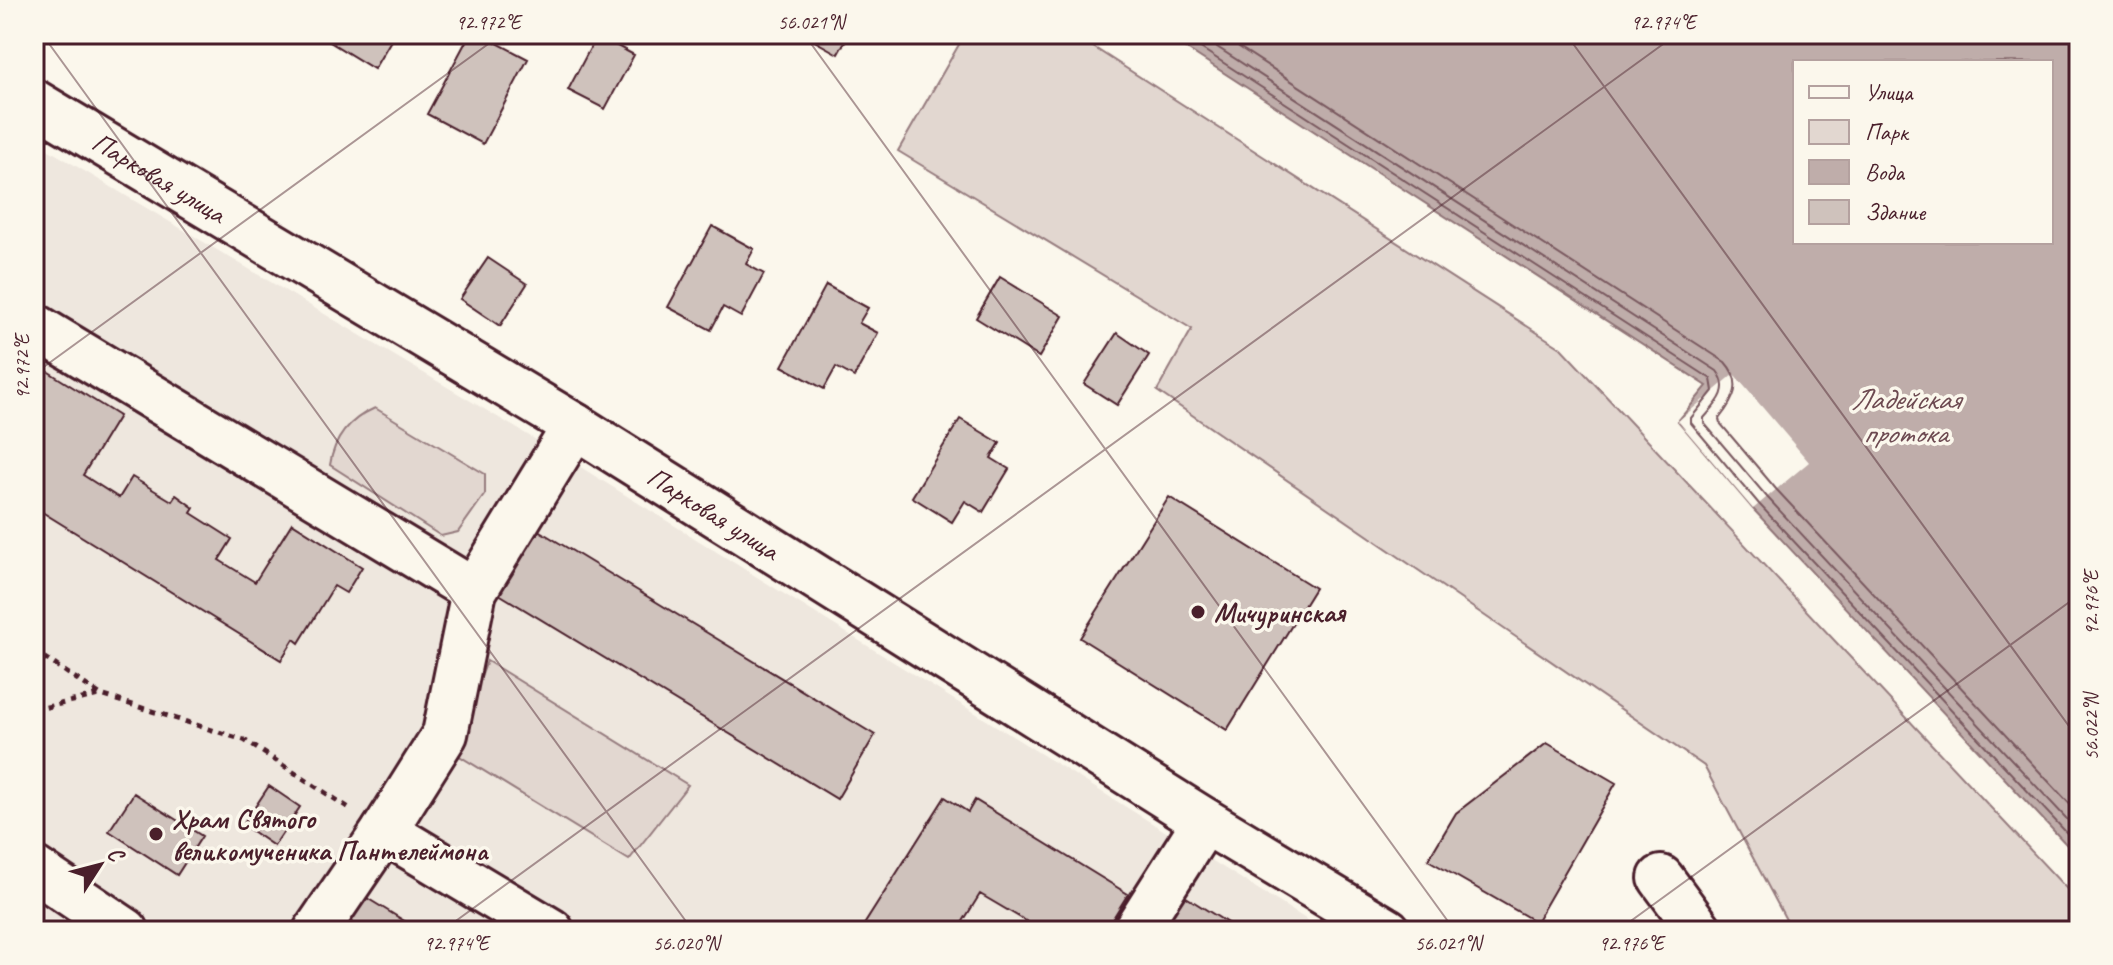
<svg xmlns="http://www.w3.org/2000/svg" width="2113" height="965" font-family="Caveat,sans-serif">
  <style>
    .built { fill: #eee7de }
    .green { fill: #e2d7d0; stroke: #967b7e; stroke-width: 2 }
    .water { fill: #bfadaa; stroke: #907477; stroke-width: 2; fill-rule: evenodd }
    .pier { fill: #fbf7ec }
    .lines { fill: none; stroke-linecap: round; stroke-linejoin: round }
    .shore { stroke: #79585e; stroke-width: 2 }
    .building { fill: #cfc2bc; stroke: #4a1f2b; stroke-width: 2 }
    .minor-casing { stroke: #4a1f2b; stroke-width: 50 }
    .path { stroke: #4a1f2b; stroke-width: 5; stroke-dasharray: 6 6; stroke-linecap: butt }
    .minor { stroke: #fbf7ec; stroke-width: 44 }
    .ticks { fill: none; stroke: #4a1f2b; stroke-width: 2; stroke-opacity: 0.45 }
    .poi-dot { fill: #4a1f2b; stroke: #fbf7ec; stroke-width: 3 }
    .labels { text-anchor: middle; stroke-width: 7; stroke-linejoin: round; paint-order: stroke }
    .street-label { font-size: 28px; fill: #4a1f2b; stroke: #fbf7ec }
    .poi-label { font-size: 28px; font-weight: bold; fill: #4a1f2b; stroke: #fbf7ec; text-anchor: start }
    .water-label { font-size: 30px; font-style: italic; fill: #6d4a51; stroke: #fbf7ec }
    .neatline { fill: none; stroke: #4a1f2b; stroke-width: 3 }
    .ticks-label { font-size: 20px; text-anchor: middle; fill: #4a1f2b }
  </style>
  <rect width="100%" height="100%" fill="#fbf7ec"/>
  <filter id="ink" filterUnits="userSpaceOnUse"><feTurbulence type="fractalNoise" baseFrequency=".0125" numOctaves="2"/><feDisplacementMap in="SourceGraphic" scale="16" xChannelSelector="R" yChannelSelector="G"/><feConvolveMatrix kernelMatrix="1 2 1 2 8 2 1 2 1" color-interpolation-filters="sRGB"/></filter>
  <g filter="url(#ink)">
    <path class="built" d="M34 141 558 453 1325 931H34Z"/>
    <path class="green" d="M965 34H1073L1561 348 2079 902V931H1792L1704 766 1157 391 1192 329 898 151Z
      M375 408 485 474V494L458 532 441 536 330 465C334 438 350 419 375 408Z
      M487 661 688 785 629 860 453 752Z"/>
    <path class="water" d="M1164 34H2079V858L1753 509 1678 421 1707 386ZM1795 62H2051V242H1795Z"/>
    <path class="pier" d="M1734 374 1809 462 1753 509 1678 421Z"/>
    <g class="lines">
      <path class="shore" d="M1179 34 1711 379 1713 391 1691 418V423L1759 504 2079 846
        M1197 34 1717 371C1732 390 1716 404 1704 418V423L1767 497 2079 832
        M1219 34 1725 362C1744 383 1734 400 1719 419L1720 423 1776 489 2079 814"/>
    </g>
    <path class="building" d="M317 34H387L393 37 374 69Z
      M470 34H480L528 59 483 144 427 114Z
      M802 34H849L838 54Z
      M597 35 634 55 605 109 568 90Z
      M712 226 754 249 746 264 764 274 741 317 723 307 711 330 668 307Z
      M488 258 527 284 500 326 460 299Z
      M1000 277 1063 316 1039 357 976 318Z
      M826 285 868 308 859 323 878 333 854 377 836 367 824 389 782 366Z
      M1117 333 1149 355 1117 405 1084 384Z
      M44 369 119 416 83 475 119 498 132 477 172 501 176 495 194 508 191 513 232 539 219 560 255 582 292 523 362 567 346 593 334 586 299 643 294 639 281 660 34 507V414L41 403 34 399V386Z
      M960 419 1000 443 991 458 1009 469 983 512 965 501 952 522 912 497Z
      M1169 497 1315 588 1227 730 1080 638Z
      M538 530 875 735 837 799 499 594Z
      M1547 743 1616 783 1536 922 1428 860 1456 813Z
      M269 786 300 807 274 846 243 825Z
      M134 793 202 836 177 875 109 831Z
      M945 797 968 812 975 800 1128 894 1105 931H1043L980 894 957 931H860Z
      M362 895 411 925 407 931H340Z
      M1183 895 1240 931H1161Z"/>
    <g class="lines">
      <g class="minor-casing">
        <g id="minor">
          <path id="s1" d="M34 102 575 426 1205 821 1388 931"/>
          <path d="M38 328 474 591"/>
          <path d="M384 831 445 734 474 591 575 426"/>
          <path d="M34 869 126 931"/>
          <path d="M1661 878 1700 931"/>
          <path d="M316 931 384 831 551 931"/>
          <path d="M1135 931 1205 821"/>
        </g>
      </g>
      <path class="path" d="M34 651 101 695 244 740 352 810
        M34 710 99 695"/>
      <use href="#minor" class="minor"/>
    </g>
  </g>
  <path class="ticks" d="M42 34 693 931M804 34 1455 931M1566 34 2079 740M34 374 502 34M442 931 1677 34M1617 931 2079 595"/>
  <g class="poi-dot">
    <circle cx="1198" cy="612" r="8"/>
    <circle cx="156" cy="834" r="8"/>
  </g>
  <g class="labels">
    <g class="street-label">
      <text dy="10" stroke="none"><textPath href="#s1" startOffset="146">Парковая улица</textPath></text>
      <text dy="10" stroke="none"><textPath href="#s1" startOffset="794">Парковая улица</textPath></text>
    </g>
    <g class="poi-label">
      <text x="1214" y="622">Мичуринская</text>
      <text x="172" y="828">Храм Святого<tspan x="172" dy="32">великомученика Пантелеймона</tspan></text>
    </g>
    <g class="water-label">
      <text x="1905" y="409">Ладейская<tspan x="1905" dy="34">протока</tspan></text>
    </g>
  </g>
  <rect width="2113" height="965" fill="none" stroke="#fbf7ec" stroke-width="88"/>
  <rect x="1793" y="60" width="260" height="184" fill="#fbf7ec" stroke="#b4a19f" stroke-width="2"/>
  <rect x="1809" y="86" width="40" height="12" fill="#fbf7ec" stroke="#b4a19f" stroke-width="2"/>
  <text x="1865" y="100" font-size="24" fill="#4a1f2b">Улица</text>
  <rect x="1809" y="120" width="40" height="24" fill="#e2d7d0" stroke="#b4a19f" stroke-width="2"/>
  <text x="1865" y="140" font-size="24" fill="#4a1f2b">Парк</text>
  <rect x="1809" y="160" width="40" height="24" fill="#bfadaa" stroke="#b4a19f" stroke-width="2"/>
  <text x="1865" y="180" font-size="24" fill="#4a1f2b">Вода</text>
  <rect x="1809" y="200" width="40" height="24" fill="#cfc2bc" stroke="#b4a19f" stroke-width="2"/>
  <text x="1865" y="220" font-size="24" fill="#4a1f2b">Здание</text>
  <g transform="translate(100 865) rotate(54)" stroke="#fbf7ec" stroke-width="6" paint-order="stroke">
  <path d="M0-6L14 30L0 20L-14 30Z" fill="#4a1f2b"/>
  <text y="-12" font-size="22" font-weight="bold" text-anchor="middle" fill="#4a1f2b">С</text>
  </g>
  <rect x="44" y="44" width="2025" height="877" class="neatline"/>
  <g class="ticks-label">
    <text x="488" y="29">92.972°E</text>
    <text x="811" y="29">56.021°N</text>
    <text x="1663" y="29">92.974°E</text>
    <text transform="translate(22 367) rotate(-90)" y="7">92.972°E</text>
    <text transform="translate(2091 603) rotate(-90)" y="7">92.976°E</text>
    <text transform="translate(2091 727) rotate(-90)" y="7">56.022°N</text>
    <text x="456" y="950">92.974°E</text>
    <text x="686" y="950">56.020°N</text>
    <text x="1448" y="950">56.021°N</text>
    <text x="1631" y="950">92.976°E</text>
  </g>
</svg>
